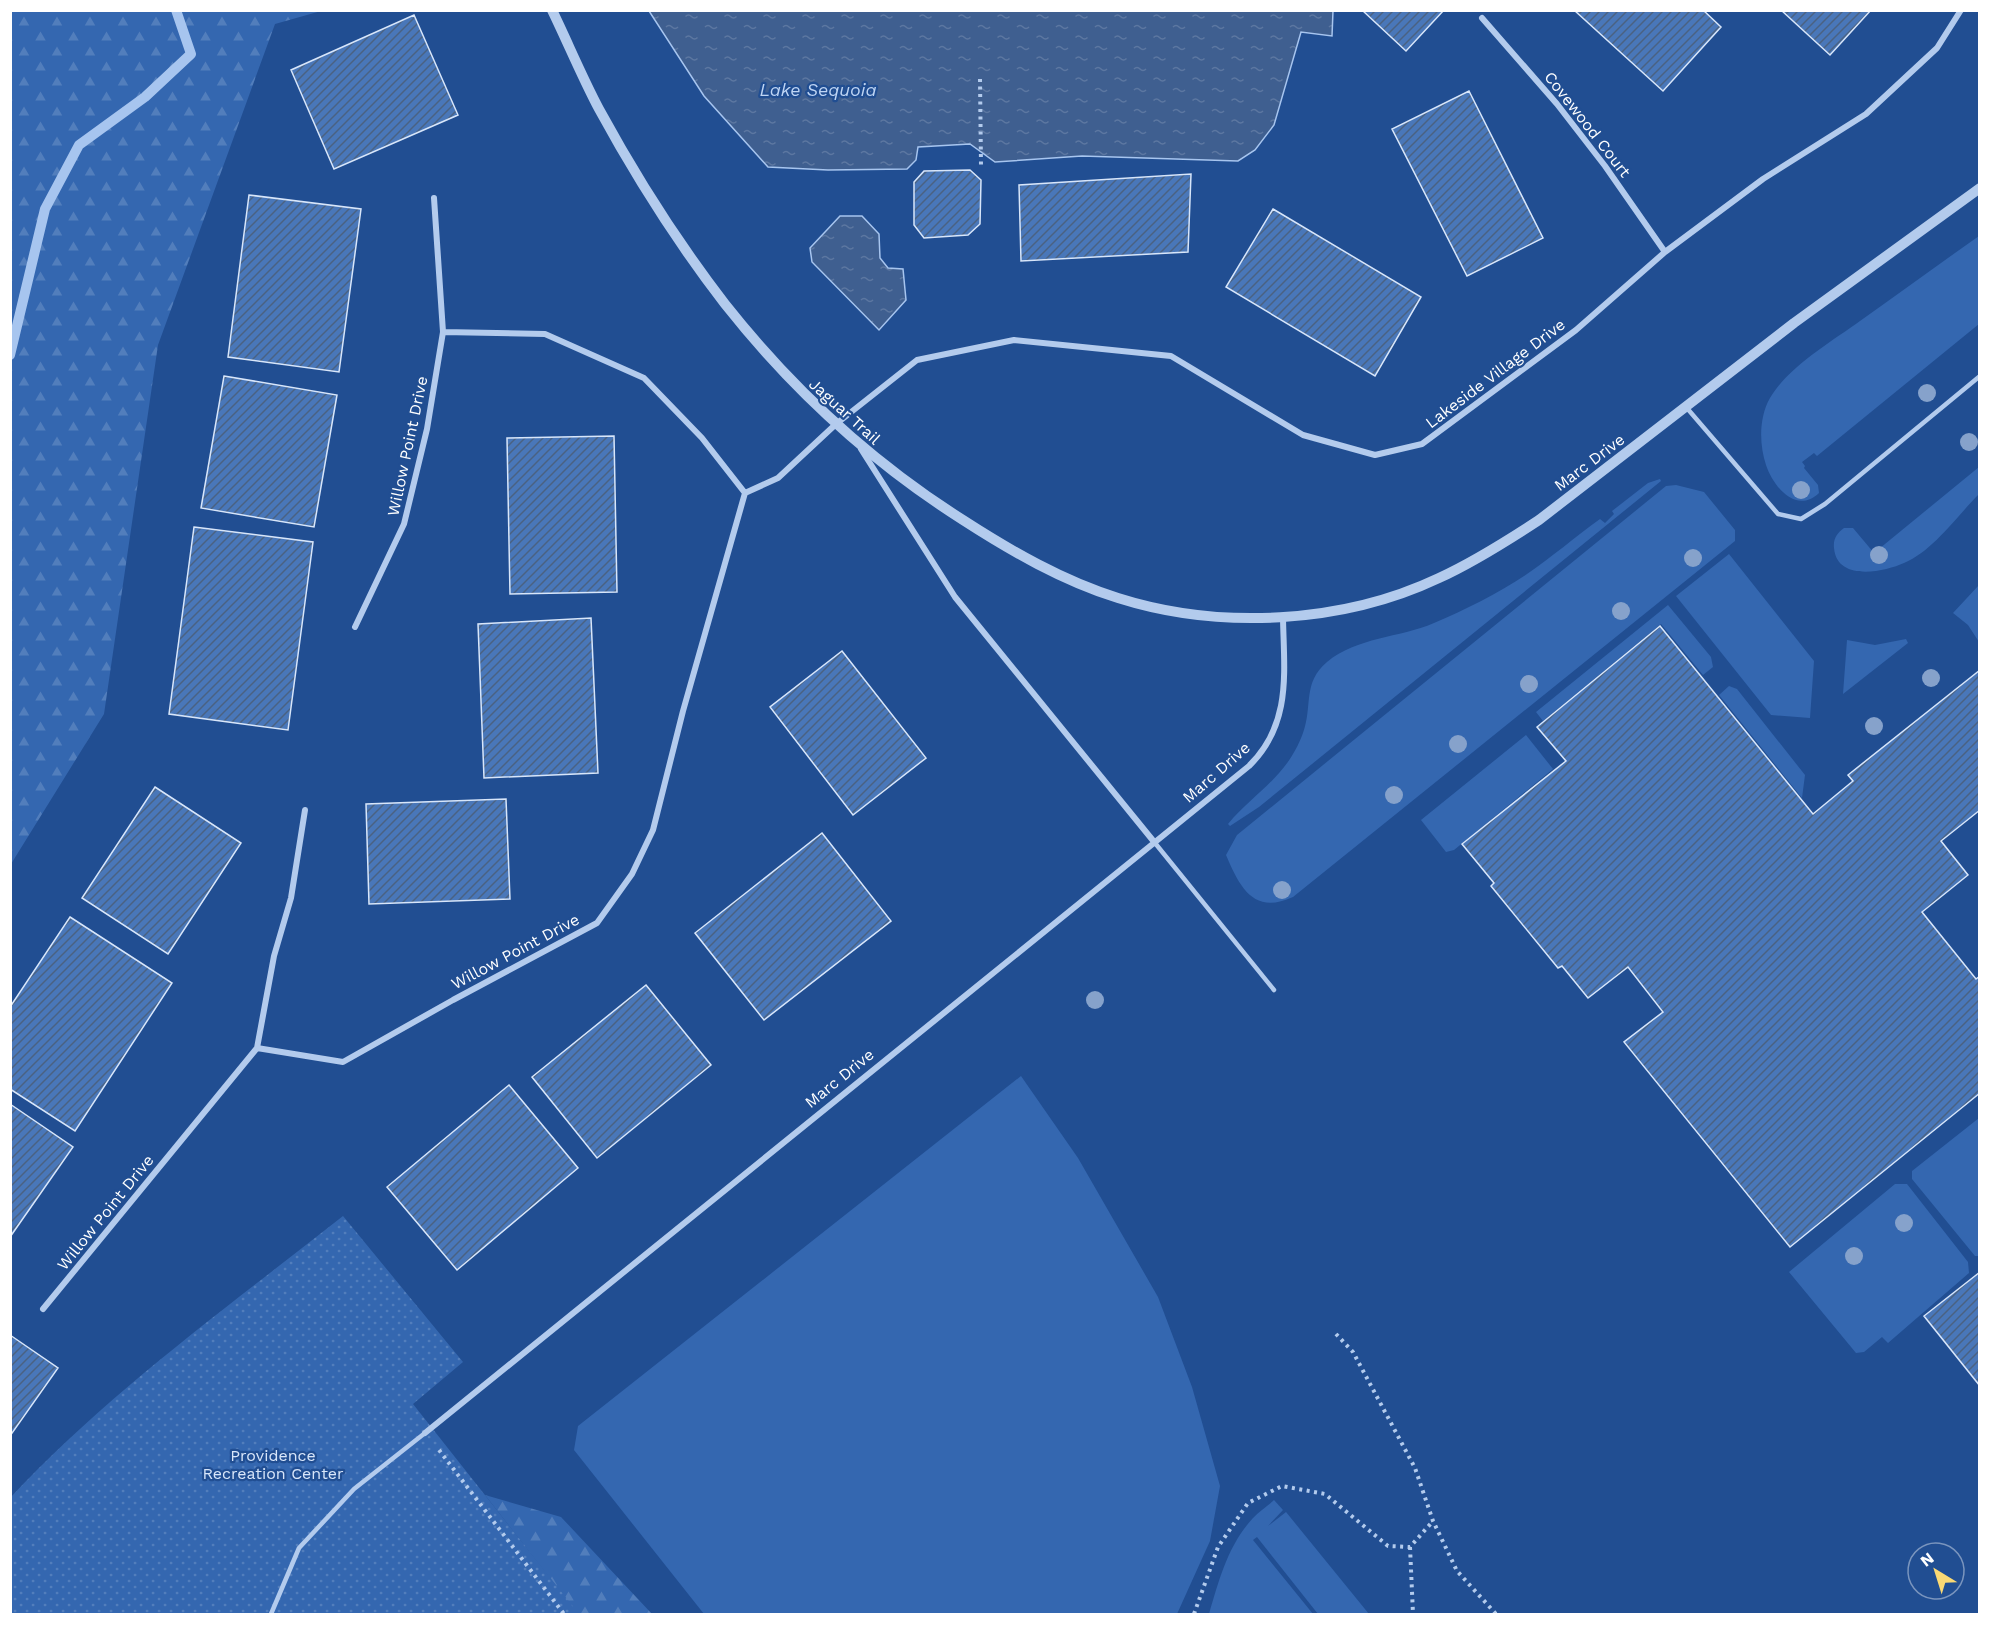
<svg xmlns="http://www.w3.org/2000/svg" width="1990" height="1625" font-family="'Work Sans',sans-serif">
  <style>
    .grass { fill: #3467b0 }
    .forest { fill: url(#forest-firs) }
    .park { fill: url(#park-dots) }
    .water { fill: url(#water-ripples); stroke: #a7c5ef; stroke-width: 1.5 }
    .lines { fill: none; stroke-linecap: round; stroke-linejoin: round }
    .stream { stroke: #a7c5ef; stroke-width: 10 }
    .building { fill: url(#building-hatch); stroke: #d8e6fa; stroke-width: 1.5 }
    .path { stroke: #b3cbed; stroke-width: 4; stroke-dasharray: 3 4.5; stroke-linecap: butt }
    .service { stroke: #b3cbed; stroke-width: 4.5 }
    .minor { stroke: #b3cbed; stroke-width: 6 }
    .tertiary { stroke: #b3cbed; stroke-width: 10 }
    .tree { fill: #86a2cb }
    .labels { text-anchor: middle; stroke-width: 4.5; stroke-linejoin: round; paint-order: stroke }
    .street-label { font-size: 16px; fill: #fff; stroke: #214e92 }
    .park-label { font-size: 16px; fill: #d8e6fa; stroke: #214e92 }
    .water-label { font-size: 18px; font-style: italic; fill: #bfd5f4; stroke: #214e92 }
  </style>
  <defs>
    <pattern id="forest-firs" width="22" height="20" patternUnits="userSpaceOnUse" patternTransform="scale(1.5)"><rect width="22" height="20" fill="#3467b0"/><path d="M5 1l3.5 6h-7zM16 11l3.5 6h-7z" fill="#527ebc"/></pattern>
    <pattern id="park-dots" width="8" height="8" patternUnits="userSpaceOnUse" patternTransform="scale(1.5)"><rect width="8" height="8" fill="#3467b0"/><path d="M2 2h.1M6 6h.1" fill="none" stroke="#527ebc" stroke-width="1.8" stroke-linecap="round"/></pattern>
    <pattern id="water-ripples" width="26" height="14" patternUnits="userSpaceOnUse" patternTransform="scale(1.5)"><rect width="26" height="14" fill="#3f5f90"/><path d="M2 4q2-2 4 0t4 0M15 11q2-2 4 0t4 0" fill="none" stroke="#5c77a1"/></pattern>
    <pattern id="building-hatch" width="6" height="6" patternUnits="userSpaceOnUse" patternTransform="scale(1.5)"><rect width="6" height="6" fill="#4977b9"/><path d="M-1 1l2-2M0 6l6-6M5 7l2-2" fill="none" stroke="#4a6282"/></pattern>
  </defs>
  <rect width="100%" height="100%" fill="#214e92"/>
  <path class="grass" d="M1979 236V324L1817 456 1814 453 1802 462 1805 466 1804 468 1818 485 1819 493C1796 515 1773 486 1766 465 1759 444 1759 417 1770 398 1788 367 1831 342 1860 321 1900 293 1939 264 1979 236Z
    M1979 467V494C1957 516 1933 551 1904 563 1884 572 1837 582 1834 548 1833 539 1837 533 1844 528H1853L1874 553Z
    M1660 479 1661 481 1259 807 1230 826 1228 824C1256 791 1287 777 1303 733 1313 706 1302 683 1327 662 1357 637 1399 638 1434 623 1465 610 1498 593 1527 574 1552 557 1575 537 1600 519L1605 523 1614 514 1612 511 1648 483Z
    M1676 485 1704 492 1735 530V541L1293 897C1254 915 1240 888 1226 855L1237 835 1666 486Z
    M1729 554 1814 661 1810 718 1771 715 1676 596Z
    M1979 585V642L1968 625 1953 613Z
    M1668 605 1711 657 1713 667 1703 675 1661 624 1543 721 1536 712Z
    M1906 639 1908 643 1843 694 1847 640 1875 645Z
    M1729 686 1737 689 1805 775 1802 798 1719 695Z
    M1526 735 1553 769 1454 850 1446 852 1421 820Z
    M1021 1076 1078 1158 1158 1297 1192 1387 1220 1486 1210 1541 1177 1614H704L574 1450 578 1426Z
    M1979 1118 1980 1256H1975L1912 1179V1171Z
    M1895 1184H1907L1968 1262 1969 1273 1888 1343 1882 1337 1864 1352 1856 1353 1789 1272Z
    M1274 1500 1283 1510 1268 1526 1286 1512 1369 1614H1318L1257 1537 1253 1540 1313 1614H1209C1219 1580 1228 1545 1253 1518 1259 1511 1268 1506 1274 1500Z"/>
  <path class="forest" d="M11 10 321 11 275 24 158 345 104 714 11 864Z
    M485 1495 561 1517 652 1614H578Z"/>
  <path class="park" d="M343 1216 463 1362 413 1404 579 1614H11L10 1498C109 1392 229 1306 343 1216Z"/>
  <path class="water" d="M649 11H1333L1332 36 1301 32 1274 125 1255 150 1238 161 1082 156 995 162 970 144 918 147 916 160 907 169 828 170 768 167 704 96Z
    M840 216H862L879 234 880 258 888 268 903 269 906 300 879 330 812 262 810 248Z"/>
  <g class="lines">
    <path class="stream" d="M10 355 45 209 79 145 145 97 191 54 176 10"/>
  </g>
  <path class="building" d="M1362 10H1444L1406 51Z
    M1574 10H1703L1721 27 1663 91Z
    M1781 10H1871L1830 55Z
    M414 15 458 115 334 169 291 70Z
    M1469 91 1543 238 1467 276 1392 129Z
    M970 170 981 180 980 224 968 235 924 238 914 225V182L924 171Z
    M1191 174 1188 252 1021 261 1019 185Z
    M249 195 361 209 339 372 228 357Z
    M1273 209 1421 297 1375 376 1226 287Z
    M224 376 337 395 314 527 201 508Z
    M614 436 617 592 510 594 507 438Z
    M194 527 313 542 288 730 169 714Z
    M591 618 598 773 484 778 478 624Z
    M1660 626 1813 814 1853 781 1848 775 1980 670V810L1941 841 1968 875 1922 912 1976 979 1980 976V1093L1790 1247 1624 1042 1663 1012 1628 967 1588 998 1562 966 1558 968 1491 886 1494 883 1462 844 1566 761 1537 727Z
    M842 651 926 758 853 815 770 707Z
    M155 787 241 843 168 954 82 898Z
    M506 799 510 899 369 904 366 804Z
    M822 833 891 921 764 1020 695 933Z
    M70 917 172 983 75 1131 10 1089V1007Z
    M646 985 711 1065 597 1158 532 1077Z
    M509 1085 578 1168 457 1270 387 1187Z
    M10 1104 73 1147 10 1237Z
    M1980 1272V1386L1924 1316Z
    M10 1335 58 1368 10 1436Z"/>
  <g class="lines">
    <path class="path" d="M980 79 981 165
      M1336 1334 1353 1352 1415 1468 1433 1521 1457 1571 1496 1614
      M439 1450 564 1614
      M1410 1547 1413 1614
      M1194 1614 1218 1547 1248 1503 1282 1486 1325 1494 1388 1546 1410 1547 1433 1521"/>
    <path class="service" d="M1686 407 1778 514 1801 519 1825 504 1980 376
      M1155 843 1274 990
      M271 1614 299 1548 354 1489 425 1433"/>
    <path class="minor" d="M1482 18 1557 104 1605 166 1665 252
      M443 332 545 334 644 378 702 438 745 493
      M861 449 955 597 1155 843
      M745 493 778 478 836 424 917 360 1014 340 1171 356 1303 435 1375 455 1422 444 1576 330 1665 252 1763 179 1866 114 1937 48 1961 10
      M355 627 404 524 427 429 443 332 434 198
      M257 1048 274 956 291 898 305 810
      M43 1309 257 1048 343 1062 453 1000 597 923 632 874 653 830 683 711 745 493
      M425 1433 1249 766C1292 724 1284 672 1283 618"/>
    <path class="tertiary" d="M552 10C568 43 582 77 599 109 636 177 678 243 725 304 793 390 870 461 963 520 1011 551 1063 581 1118 598 1219 630 1342 624 1439 578 1474 562 1507 541 1539 520L1794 323 1980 188"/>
  </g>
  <g class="tree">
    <circle cx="1927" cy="393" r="9"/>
    <circle cx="1969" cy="442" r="9"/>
    <circle cx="1801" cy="490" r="9"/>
    <circle cx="1879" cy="555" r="9"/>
    <circle cx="1693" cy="558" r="9"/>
    <circle cx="1621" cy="611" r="9"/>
    <circle cx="1931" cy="678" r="9"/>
    <circle cx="1529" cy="684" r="9"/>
    <circle cx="1874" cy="726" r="9"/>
    <circle cx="1458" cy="744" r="9"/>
    <circle cx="1394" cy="795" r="9"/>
    <circle cx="1282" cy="890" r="9"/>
    <circle cx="1095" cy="1000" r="9"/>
    <circle cx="1904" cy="1223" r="9"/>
    <circle cx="1854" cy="1256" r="9"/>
  </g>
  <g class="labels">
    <g class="street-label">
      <text transform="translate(1588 124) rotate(52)" y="6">Covewood Court</text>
      <text transform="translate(1495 373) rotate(-37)" y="6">Lakeside Village Drive</text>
      <text transform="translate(845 411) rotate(42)" y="6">Jaguar Trail</text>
      <text transform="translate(407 446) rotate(-78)" y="6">Willow Point Drive</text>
      <text transform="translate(1589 462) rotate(-37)" y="6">Marc Drive</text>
      <text transform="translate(1216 772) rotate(-41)" y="6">Marc Drive</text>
      <text transform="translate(515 951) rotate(-28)" y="6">Willow Point Drive</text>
      <text transform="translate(839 1078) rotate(-39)" y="6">Marc Drive</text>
      <text transform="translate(105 1212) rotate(-51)" y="6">Willow Point Drive</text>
    </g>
    <g class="park-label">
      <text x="273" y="1461">Providence<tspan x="273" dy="18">Recreation Center</tspan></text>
    </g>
    <g class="water-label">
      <text x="818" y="96">Lake Sequoia</text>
    </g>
  </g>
  <rect width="1990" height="1625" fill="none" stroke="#ffffff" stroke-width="24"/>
  <g transform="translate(1936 1571) rotate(322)"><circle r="28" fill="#214e92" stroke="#7a95be" stroke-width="1.5"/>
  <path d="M0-4.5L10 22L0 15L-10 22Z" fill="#fad974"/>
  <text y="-9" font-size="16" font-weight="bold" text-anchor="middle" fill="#ffffff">N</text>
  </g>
</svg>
